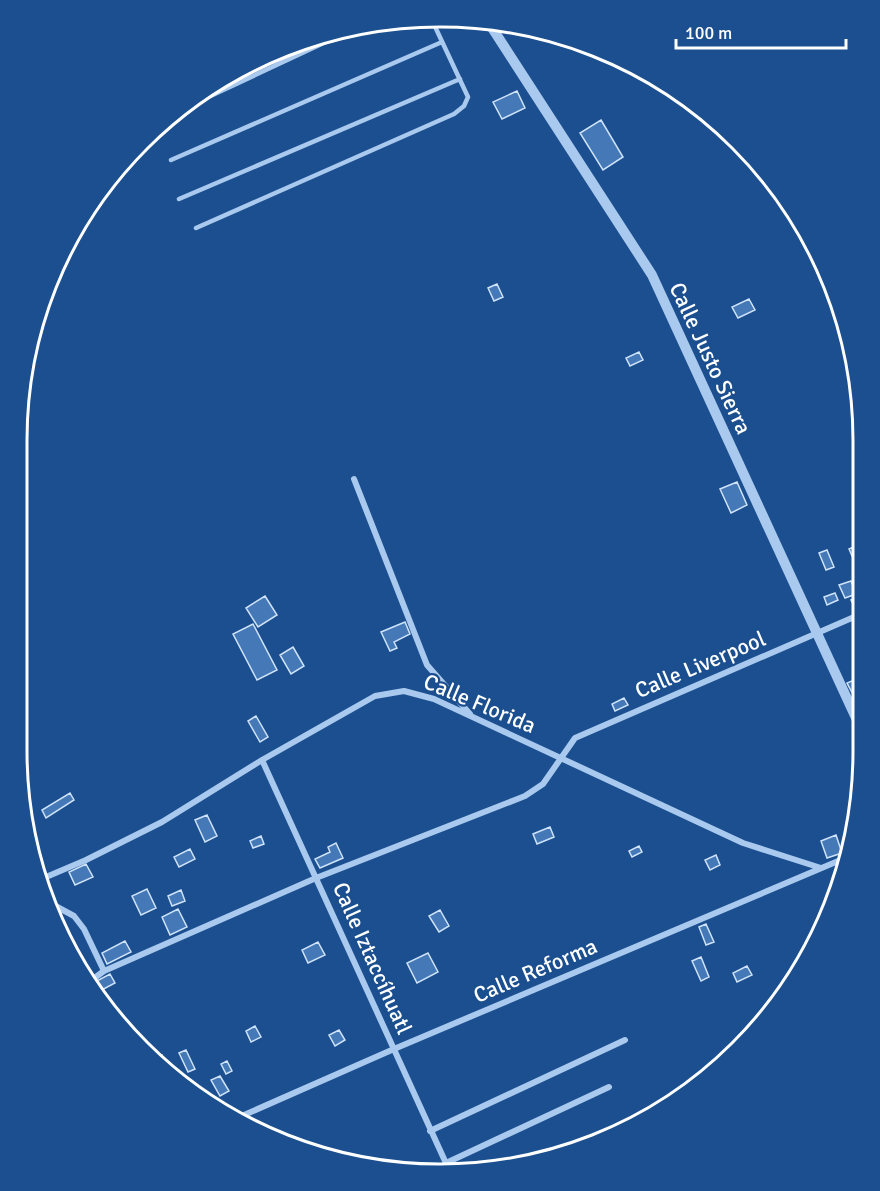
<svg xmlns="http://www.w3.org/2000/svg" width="880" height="1191" font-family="Signika,sans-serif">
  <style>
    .building { fill: #4478b7; stroke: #cfe3fa; stroke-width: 1.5 }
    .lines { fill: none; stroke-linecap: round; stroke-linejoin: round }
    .service { stroke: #a9c9ee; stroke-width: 4.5 }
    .minor { stroke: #a9c9ee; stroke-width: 6 }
    .tertiary { stroke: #a9c9ee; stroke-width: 10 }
    .labels { text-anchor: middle; stroke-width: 4.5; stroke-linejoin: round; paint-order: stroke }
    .street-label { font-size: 22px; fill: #fff; stroke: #1b4f8f }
    .rim { fill: none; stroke: #fff; stroke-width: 3 }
  </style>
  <rect width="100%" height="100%" fill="#1b4f8f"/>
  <path class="building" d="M517 91 525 108 502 119 493 102Z
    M601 120 623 157 603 170 580 133Z
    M497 284 503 297 494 301 488 288Z
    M749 299 755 310 738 318 732 307Z
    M639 352 643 360 630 366 626 358Z
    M737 482 747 505 731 513 720 489Z
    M861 544V568L858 570 849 549Z
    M827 550 834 567 826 570 819 553Z
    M851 581 856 594 845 598 839 585Z
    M835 593 838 600 827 605 824 597Z
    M265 596 277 615 258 627 246 608Z
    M860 597 861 610 856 611 851 600Z
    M405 622 410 634 394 642 397 648 390 651 381 632Z
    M253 624 277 670 257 680 233 634Z
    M293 647 304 666 291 674 280 655Z
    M859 678 862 683V695L855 698 847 683Z
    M624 698 628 705 615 711 612 704Z
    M256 716 268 737 260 742 248 721Z
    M70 793 74 800 46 818 42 810Z
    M207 815 217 836 205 842 195 820Z
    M550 827 554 837 537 844 533 834Z
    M836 835 842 853 827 858 821 841Z
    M261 836 264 844 253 848 250 841Z
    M336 843 343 858 320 868 315 859 330 852 328 847Z
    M639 846 642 852 632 857 629 851Z
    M190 849 195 859 179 867 174 857Z
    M716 855 720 865 710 870 705 860Z
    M86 864 93 877 75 885 69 872Z
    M147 889 156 908 141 915 132 896Z
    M181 890 185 901 172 906 168 896Z
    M178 909 187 927 170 935 162 917Z
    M440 910 449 926 439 932 429 916Z
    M706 924 714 942 706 945 699 927Z
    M125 941 131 952 107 964 102 953Z
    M318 942 325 955 308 963 302 950Z
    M428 953 438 972 417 983 407 963Z
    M701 957 709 977 701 981 692 961Z
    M747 966 752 975 737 982 733 973Z
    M110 974 115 983 98 992 93 983Z
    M255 1026 261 1037 251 1042 246 1031Z
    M339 1030 345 1040 335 1046 329 1035Z
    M186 1050 195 1069 188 1072 179 1053Z
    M162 1055 171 1073 168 1074 161 1069 153 1058Z
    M227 1061 232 1071 226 1074 221 1064Z
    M220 1076 229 1091 220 1096 211 1080Z"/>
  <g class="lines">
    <path class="service" d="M174 113 360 26
      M171 160 442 42
      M179 199 460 79
      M196 228 454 114 464 106 468 97 431 18"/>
    <path class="minor" d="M354 479 427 665 470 714
      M262 760 450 1172
      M39 880 86 860 162 822 262 760 375 696 404 691 434 699 743 843 821 868
      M48 902 74 916 84 929 104 971
      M89 982 104 971 316 878 525 796 543 784 575 738 861 614
      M235 1119 394 1049 850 856
      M430 1131 625 1040
      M446 1163 609 1087"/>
    <path class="tertiary" d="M487 20 652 275 862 731"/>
  </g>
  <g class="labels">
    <g class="street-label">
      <text transform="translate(711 358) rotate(65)" y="8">Calle Justo Sierra</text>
      <text transform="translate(700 664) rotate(-23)" y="8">Calle Liverpool</text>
      <text transform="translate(480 703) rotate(23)" y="8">Calle Florida</text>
      <text transform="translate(373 958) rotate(66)" y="8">Calle Iztaccíhuatl</text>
      <text transform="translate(535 970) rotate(-23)" y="8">Calle Reforma</text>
    </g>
  </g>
  <path d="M0 0H880V1191H0ZM440 27H440A413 413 0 0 1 853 440V751A413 413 0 0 1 440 1164H440A413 413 0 0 1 27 751V440A413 413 0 0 1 440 27Z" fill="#1b4f8f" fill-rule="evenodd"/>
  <path class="rim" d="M440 27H440A413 413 0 0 1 853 440V751A413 413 0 0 1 440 1164H440A413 413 0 0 1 27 751V440A413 413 0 0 1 440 27Z"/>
  <path d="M676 39v9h170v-9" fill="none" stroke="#ffffff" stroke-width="3"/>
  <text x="685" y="39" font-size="18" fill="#ffffff" stroke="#1b4f8f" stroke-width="4.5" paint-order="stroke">100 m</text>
</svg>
